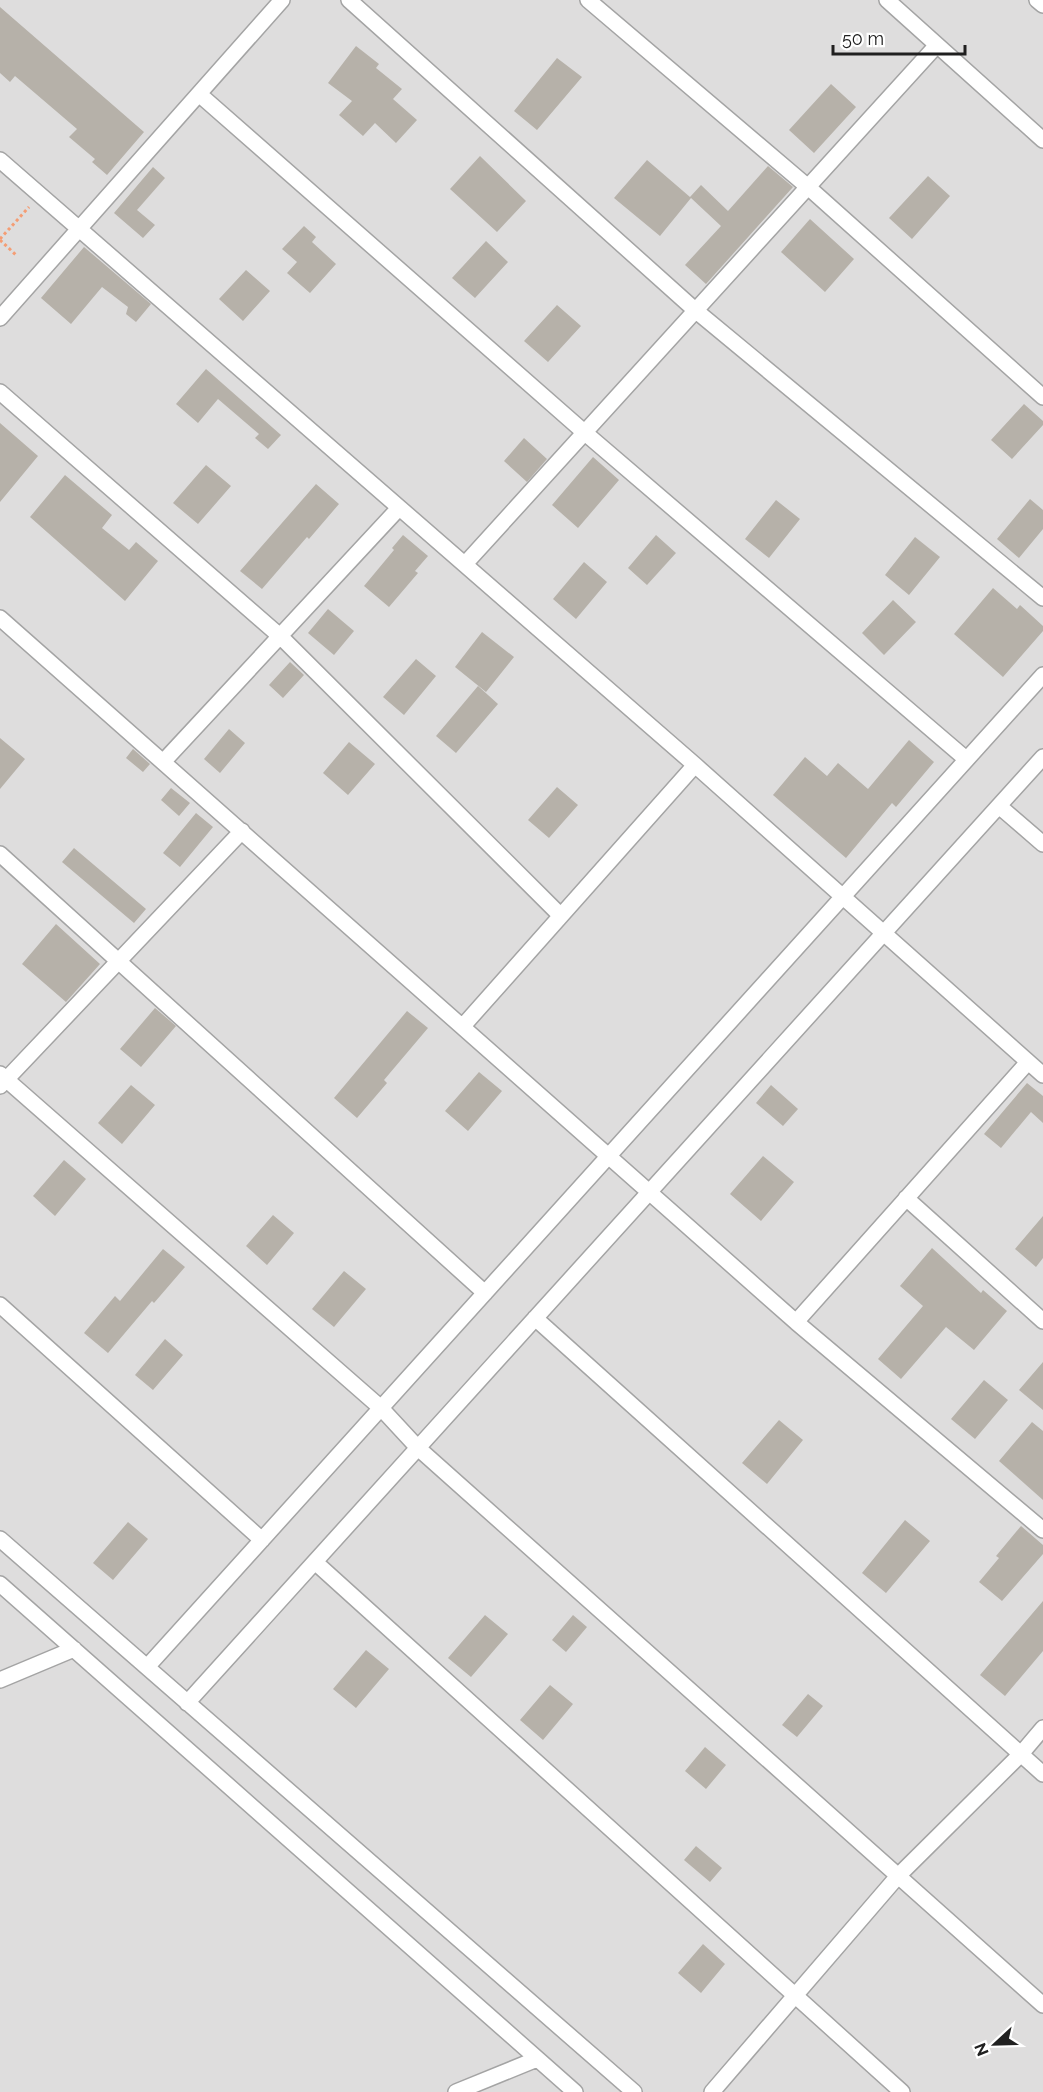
<svg xmlns="http://www.w3.org/2000/svg" width="1043" height="2092" font-family="Raleway,sans-serif">
  <style>
    .residential { fill: #dedddd }
    .building { fill: #b6b1a9 }
    .lines { fill: none; stroke-linecap: round; stroke-linejoin: round }
    .street-casing { stroke: #a4a4a4; stroke-width: 18 }
    .path { stroke: #f49d74; stroke-width: 3; stroke-dasharray: 3 3; stroke-linecap: butt }
    .street { stroke: #fff; stroke-width: 15 }
  </style>
  <rect width="100%" height="100%" fill="#f0efe7"/>
  <path class="residential" d="M0 0H1043V2092H0Z"/>
  <path class="building" d="M0 7 144 132 107 175 92 162 95 159 69 137 77 129 15 76 10 82 0 73Z
    M356 46 379 64 376 68 402 89 393 99 417 120 396 143 375 123 363 136 339 115 352 101 328 83Z
    M557 58 582 77 537 130 514 111Z
    M831 84 856 107 814 153 789 130Z
    M480 156 526 201 497 232 450 189Z
    M647 160 690 197 701 185 728 211 768 166 793 187 706 284 685 265 721 226 691 198 660 236 614 198Z
    M153 167 165 178 137 210 155 225 143 238 114 213Z
    M928 176 950 196 912 239 889 218Z
    M810 219 854 259 825 292 781 252Z
    M304 226 316 237 312 242 336 264 310 293 287 273 297 262 282 249Z
    M486 241 508 262 475 298 452 278Z
    M84 247 151 304 136 322 126 314 128 307 102 287 71 324 41 298Z
    M246 270 270 291 243 321 219 299Z
    M557 305 581 326 548 362 524 341Z
    M206 369 281 435 268 449 255 438 259 434 218 399 198 423 176 404Z
    M1024 404 1043 421V425L1012 459 991 440Z
    M0 423 38 456 0 502Z
    M524 438 547 459 527 482 504 461Z
    M593 457 619 480 578 528 552 505Z
    M206 465 231 486 198 524 173 503Z
    M65 475 112 515 102 528 129 550 136 542 158 561 125 601 30 517Z
    M316 484 339 504 309 539 307 537 262 589 240 571Z
    M1030 499 1043 510V529L1019 558 997 539Z
    M776 500 800 519 769 558 745 539Z
    M403 535 428 556 415 571 418 573 389 607 364 586 394 550 392 548Z
    M656 535 676 553 647 585 628 568Z
    M915 537 940 557 909 595 885 575Z
    M584 562 607 582 576 619 553 599Z
    M993 588 1017 609 1020 605 1043 626V631L1003 677 954 634Z
    M893 600 916 622 884 655 862 633Z
    M328 609 354 631 334 655 308 633Z
    M482 632 514 657 486 692 455 667Z
    M416 659 436 676 404 715 383 697Z
    M290 662 304 675 283 698 269 685Z
    M478 686 498 704 456 753 436 736Z
    M229 729 245 743 220 773 204 759Z
    M0 738 25 759 0 789Z
    M909 740 934 762 896 807 892 803 846 858 773 795 805 757 827 776 838 763 868 789Z
    M349 742 375 764 348 795 323 773Z
    M133 749 150 764 143 772 126 758Z
    M557 787 578 805 549 838 528 820Z
    M171 788 190 803 179 816 161 800Z
    M196 813 213 827 180 867 163 853Z
    M74 848 146 909 134 923 62 862Z
    M56 924 100 964 66 1002 22 964Z
    M155 1008 176 1026 141 1067 120 1049Z
    M407 1011 428 1028 384 1080 387 1083 357 1118 334 1098Z
    M479 1072 502 1091 468 1131 445 1111Z
    M1027 1083 1043 1096V1123L1031 1112 1001 1148 984 1134Z
    M131 1085 155 1105 122 1144 98 1123Z
    M771 1085 798 1109 783 1126 756 1103Z
    M763 1156 794 1182 761 1221 730 1194Z
    M64 1160 86 1179 55 1216 33 1196Z
    M273 1215 294 1233 267 1265 246 1246Z
    M1043 1216V1258L1036 1267 1015 1249Z
    M932 1248 981 1293 983 1290 1007 1311 974 1350 946 1327 901 1379 878 1359 923 1306 900 1286Z
    M163 1249 185 1267 154 1303 152 1301 108 1353 84 1333 115 1296 120 1301Z
    M344 1271 366 1289 334 1327 312 1309Z
    M165 1339 183 1355 153 1390 135 1375Z
    M1043 1362V1410L1019 1390Z
    M984 1380 1008 1400 975 1439 951 1419Z
    M779 1420 803 1440 767 1484 742 1463Z
    M1032 1422 1043 1431V1500L999 1461Z
    M905 1520 930 1541 886 1593 862 1573Z
    M128 1522 148 1539 113 1580 93 1563Z
    M1021 1526 1043 1545V1554L1002 1601 979 1582 999 1558 996 1556Z
    M1043 1601V1651L1005 1696 980 1675Z
    M485 1615 508 1634 471 1677 448 1658Z
    M573 1615 587 1627 566 1652 552 1640Z
    M366 1650 389 1669 356 1708 333 1689Z
    M550 1685 573 1704 543 1740 520 1720Z
    M808 1694 823 1706 797 1737 782 1725Z
    M705 1747 726 1765 706 1789 685 1771Z
    M696 1846 722 1868 710 1882 684 1860Z
    M703 1944 725 1964 701 1993 678 1973Z"/>
  <g class="lines">
    <g class="street-casing">
      <path id="street" d="M349 0 695 310 1043 598
        M588 0 808 187 1043 397
        M887 0 1043 140
        M1037 0 1043 5
        M199 94 584 432 966 759
        M0 160 695 765 1043 1075
        M0 318 282 0
        M0 392 281 637 561 916
        M465 564 937 45
        M0 618 796 1322 1043 1530
        M163 762 399 508
        M999 806 1043 844
        M0 854 485 1293
        M463 1026 695 765
        M0 1074 381 1408 418 1448 1043 2005
        M0 1086 242 831
        M906 1198 1043 1321
        M0 1305 262 1540
        M535 1318 1043 1774
        M796 1322 1028 1062
        M0 1539 634 2092
        M315 1562 902 2092
        M0 1584 575 2092
        M147 1667 1043 675
        M0 1680 74 1649
        M187 1703 1043 757
        M456 2092 537 2059
        M712 2092 898 1876 1021 1754 1043 1728"/>
    </g>
    <path class="path" d="M0 239 29 207
      M0 240 16 255"/>
    <use href="#street" class="street"/>
  </g>
  <g transform="translate(995 2044) rotate(248)" stroke="#ffffff" stroke-width="4.5" paint-order="stroke">
  <path d="M0-4.5L10 22L0 15L-10 22Z" fill="#202020"/>
  <text y="-9" font-size="16" font-weight="bold" text-anchor="middle" fill="#202020">N</text>
  </g>
  <path d="M833 45v9h132v-9" fill="none" stroke="#202020" stroke-width="3"/>
  <text x="842" y="45" font-size="18" fill="#202020" stroke="#ffffff" stroke-width="4.5" paint-order="stroke">50 m</text>
</svg>
